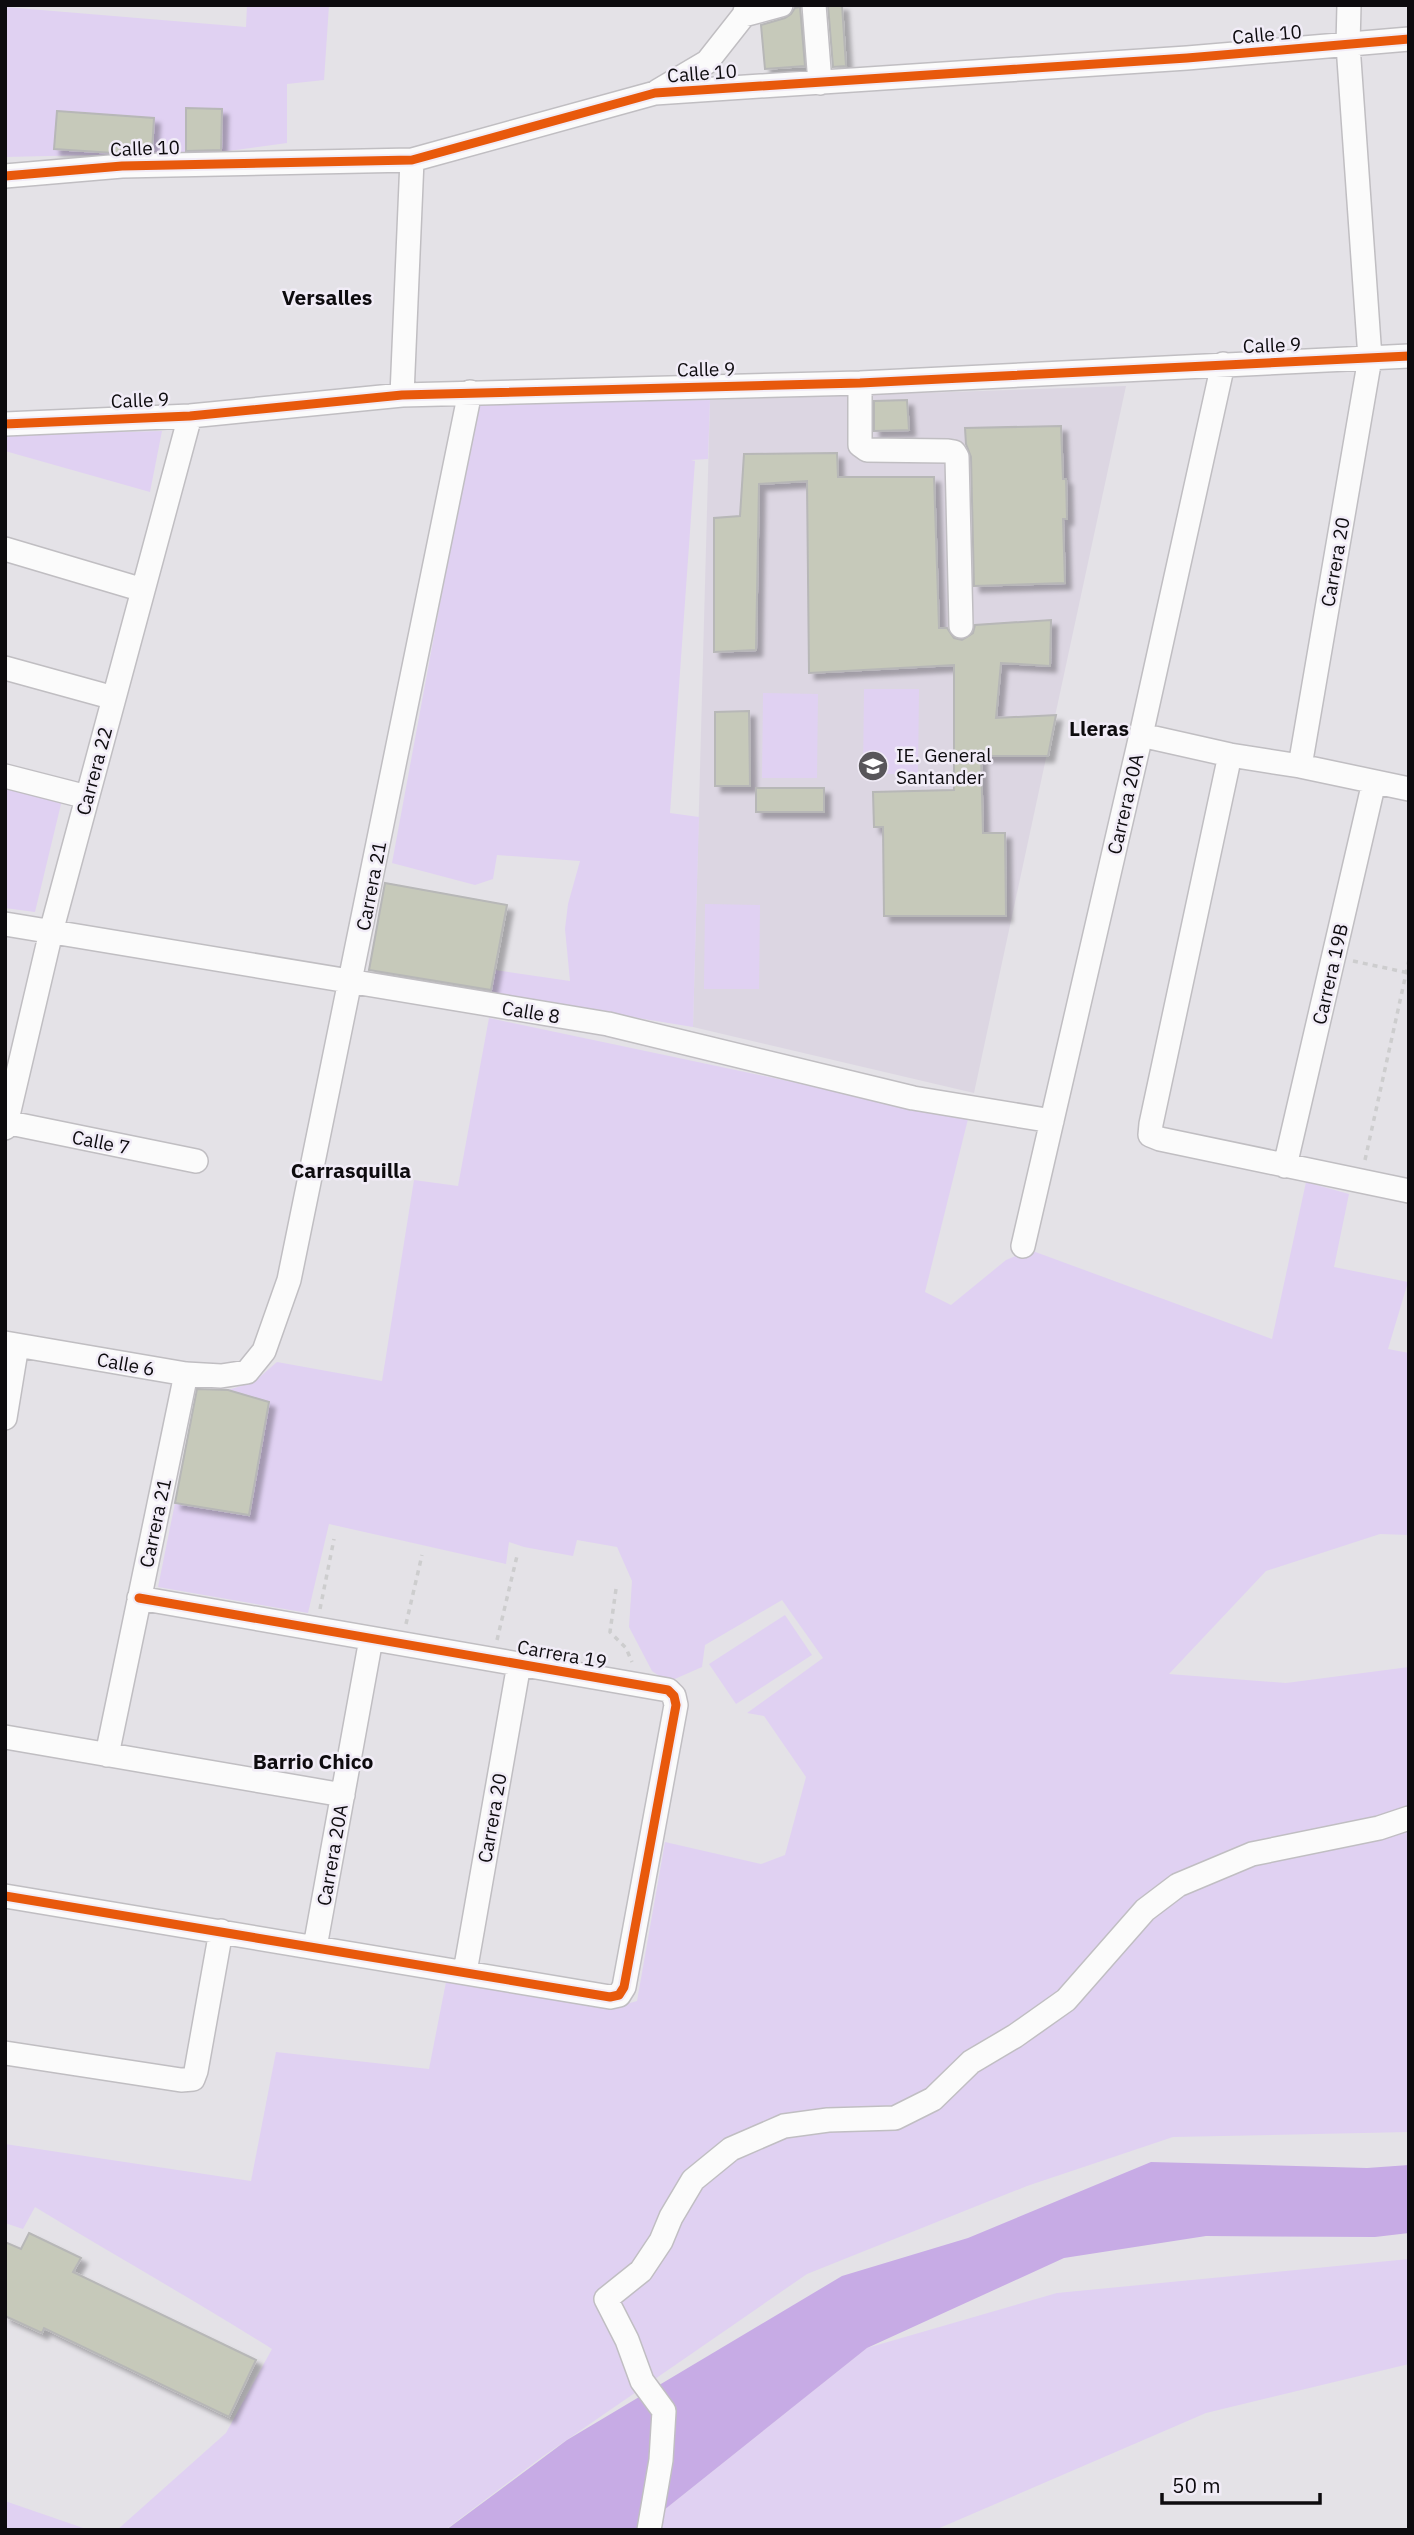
<svg xmlns="http://www.w3.org/2000/svg" width="1414" height="2535" font-family="'IBM Plex Sans',sans-serif">
  <style>
    .built { fill: #dcd6e2 }
    .green { fill: #e0d1f2 }
    .water { fill: #c7abe5 }
    .building { fill: #c6c9ba; stroke: #b7b7b7; stroke-width: 2; filter: url(#shadow) }
    .lines { fill: none; stroke-linecap: round; stroke-linejoin: round }
    .minor-casing { stroke: #c0bec2; stroke-width: 26 }
    .path { stroke: #cdcdce; stroke-width: 3.5; stroke-dasharray: 5 5; stroke-linecap: butt }
    .minor { stroke: #fbfbfb; stroke-width: 23 }
    .cycleway-casing { stroke: #f1ecf7; stroke-width: 13 }
    .cycleway { stroke: #e8590c; stroke-width: 9 }
    .labels { text-anchor: middle; stroke-width: 5; stroke-linejoin: round; paint-order: stroke }
    .street-label { font-size: 19px; fill: #0d0b0e; stroke: #f1ecf7 }
    .poi-label { font-size: 19px; fill: #0d0b0e; stroke: #f1ecf7; text-anchor: start }
    .neighbourhood-label { font-size: 21px; font-weight: bold; fill: #0d0b0e; stroke: #f1ecf7 }
  </style>
  <defs>
    <filter id="shadow"><feDropShadow dx="6" dy="6" stdDeviation="2" flood-color="#0004"/></filter>
  </defs>
  <rect width="100%" height="100%" fill="#e4e2e7"/>
  <path class="built" d="M1126 386 974 1093 693 1027 710 400Z"/>
  <path class="green" d="M247 5H329L324 80 287 84V143L221 152 5 157V7L246 27Z
    M710 400 708 459 691 460 695 461 670 813 699 817 693 1027 490 994 495 970 570 981 565 929 568 904 580 861 497 855 493 879 475 885 392 863 477 404Z
    M162 431 150 492 5 451V435Z
    M864 689H919L918 774H863Z
    M763 693 818 694 817 778H762Z
    M5 788 62 800 35 912 5 908Z
    M705 904 760 905 759 989H704Z
    M489 1018 968 1119 925 1292 951 1305 1006 1260 1030 1250 1272 1339 1306 1182 1349 1194 1334 1267 1408 1282 1388 1349 1409 1353V1535L1380 1534 1266 1571 1169 1674 1286 1683 1409 1667V2132L1173 2137 1027 2186 807 2274 542 2457 445 2530H117L226 2433 272 2349C194 2300 114 2255 35 2207L23 2229 5 2223V2144L251 2181 276 2052 429 2069 446 1982 609 2009 637 2001 665 1842 761 1864 785 1855 806 1777 764 1716 747 1713 823 1658 782 1600 705 1645 702 1667 668 1682 652 1671 629 1627 632 1581 617 1547 577 1540 573 1556 524 1547 509 1542 506 1564 329 1524 308 1613 158 1587 175 1503 249 1514 269 1403 228 1390 254 1382 277 1362 382 1381 414 1180 458 1186Z
    M785 1615 812 1655 736 1704 709 1664Z
    M1409 2259V2364L1206 2413 935 2530H639L867 2348 1057 2293Z
    M5 2501 89 2530H5Z"/>
  <path class="water" d="M1151 2162 1367 2168 1409 2165V2233L1375 2237 1206 2236 1064 2258 867 2348 639 2530H446L567 2440 842 2276 968 2238Z"/>
  <path class="building" d="M828 5H842L846 66 833 67Z
    M800 7 805 66 765 69 761 25 785 18 791 14 795 8Z
    M186 108 222 109 221 150 186 151Z
    M57 111 154 118 152 151 114 153 54 149Z
    M907 400 909 430 874 431V401Z
    M1061 426 1063 479H1066L1067 519H1063L1065 583 974 586 971 457 966 444 965 428Z
    M837 453 838 477H934L939 628H947L954 638 962 640 973 633 975 625 1051 620 1050 666 1001 663 996 718 1056 715 1048 756H981L983 833H1005L1006 916H884L883 827H874L873 792 954 790V665L809 673 807 481 759 484 756 650 714 652V518L740 516 744 454Z
    M749 711 750 786H715V712Z
    M756 788H824V812H756Z
    M385 883 507 905 491 990 369 970Z
    M197 1389 228 1390 269 1402 249 1515 175 1503Z
    M29 2233 81 2258 73 2272 256 2360 229 2417 44 2328 42 2333 5 2316V2242L21 2249Z"/>
  <g class="lines">
    <g class="minor-casing">
      <path id="minor" d="M814 5 820 83
        M744 15 781 5
        M658 91 707 62 744 15 747 5
        M5 176 122 166 412 160 655 93 1187 58 1409 39
        M860 383V445L867 450 948 451 954 452 957 457 961 626
        M402 395 412 160
        M5 424 190 416 402 395 860 383 1409 356
        M5 549 143 590
        M5 668 114 698
        M1141 735 1230 755 1300 766 1409 789
        M1230 755 1151 1124 1150 1135 1160 1139 1409 1191
        M1300 766 1370 358 1348 45 1349 5
        M5 776 87 797
        M5 924 608 1024 913 1098 1052 1121
        M5 1122 196 1161
        M5 1128 51 932 190 416
        M1285 1166 1374 782
        M1023 1246 1141 735 1223 364
        M5 1343 186 1374 221 1376 247 1372 264 1351 289 1280 470 392
        M5 1418 17 1345
        M5 1737 343 1795
        M107 1755 186 1374
        M5 1896 610 1997 619 1995 624 1987 676 1705 674 1696 668 1690 139 1598
        M315 1947 371 1639
        M465 1972 519 1664
        M5 2053 181 2080 193 2079 196 2071 221 1931
        M649 2530 661 2460 664 2411 642 2381 627 2340 606 2299 641 2271 661 2241 671 2217 693 2180 731 2149 784 2126 828 2120 895 2118 933 2099 971 2062 1015 2036 1066 2000 1145 1910 1178 1885 1252 1854 1379 1828 1409 1818"/>
    </g>
    <path class="path" d="M1353 961 1409 973
      M1365 1160 1409 960
      M616 1589 610 1632 626 1648 632 1662
      M320 1609 334 1539
      M406 1624 422 1555
      M497 1640 517 1556"/>
    <use href="#minor" class="minor"/>
    <g class="cycleway-casing">
      <path id="cycleway" d="M5 176 122 166 412 160 655 93 1187 58 1409 39
        M5 424 190 416 402 395 860 383 1409 356
        M5 1896 610 1997 619 1995 624 1987 676 1705 674 1696 668 1690 139 1598"/>
    </g>
    <use href="#cycleway" class="cycleway"/>
  </g>
  <defs>
    <g id="school-disc" transform="scale(1.575)"><circle r="9.5" fill="#58565a" stroke="#f1ecf7"/><path d="M0-5L7-2L0 1L-7-2ZM-4 1L0 2.5L4 1V4Q0 6-4 4Z" fill="#fff"/></g>
  </defs>
  <g fill-rule="evenodd">
    <use href="#school-disc" x="873" y="766"/>
  </g>
  <g class="labels">
    <g class="street-label">
      <text transform="translate(1267 34) rotate(-5)" y="7">Calle 10</text>
      <text transform="translate(702 73) rotate(-4)" y="7">Calle 10</text>
      <text transform="translate(145 148) rotate(-2)" y="7">Calle 10</text>
      <text transform="translate(1272 345) rotate(-2)" y="7">Calle 9</text>
      <text transform="translate(706 369) rotate(-1)" y="7">Calle 9</text>
      <text transform="translate(140 400) rotate(-2)" y="7">Calle 9</text>
      <text transform="translate(1335 562) rotate(-80)" y="7">Carrera 20</text>
      <text transform="translate(94 771) rotate(-75)" y="7">Carrera 22</text>
      <text transform="translate(1125 804) rotate(-77)" y="7">Carrera 20A</text>
      <text transform="translate(371 886) rotate(-79)" y="7">Carrera 21</text>
      <text transform="translate(1330 974) rotate(-77)" y="7">Carrera 19B</text>
      <text transform="translate(531 1012) rotate(9)" y="7">Calle 8</text>
      <text transform="translate(101 1142) rotate(11)" y="7">Calle 7</text>
      <text transform="translate(126 1364) rotate(10)" y="7">Calle 6</text>
      <text transform="translate(155 1523) rotate(-78)" y="7">Carrera 21</text>
      <text transform="translate(562 1654) rotate(10)" y="7">Carrera 19</text>
      <text transform="translate(492 1818) rotate(-80)" y="7">Carrera 20</text>
      <text transform="translate(332 1855) rotate(-80)" y="7">Carrera 20A</text>
    </g>
    <g class="poi-label">
      <text x="896" y="762">IE. General<tspan x="896" dy="22">Santander</tspan></text>
    </g>
    <g class="neighbourhood-label">
      <text x="327" y="305">Versalles</text>
      <text x="1099" y="736">Lleras</text>
      <text x="351" y="1178">Carrasquilla</text>
      <text x="313" y="1769">Barrio Chico</text>
    </g>
  </g>
  <rect width="1414" height="2535" fill="none" stroke="#0d0b0e" stroke-width="14"/>
  <path d="M1162 2493v10h158v-10" fill="none" stroke="#0d0b0e" stroke-width="3.5"/>
  <text x="1172" y="2493" font-size="21" fill="#0d0b0e" stroke="#f1ecf7" stroke-width="5" paint-order="stroke">50 m</text>
</svg>
